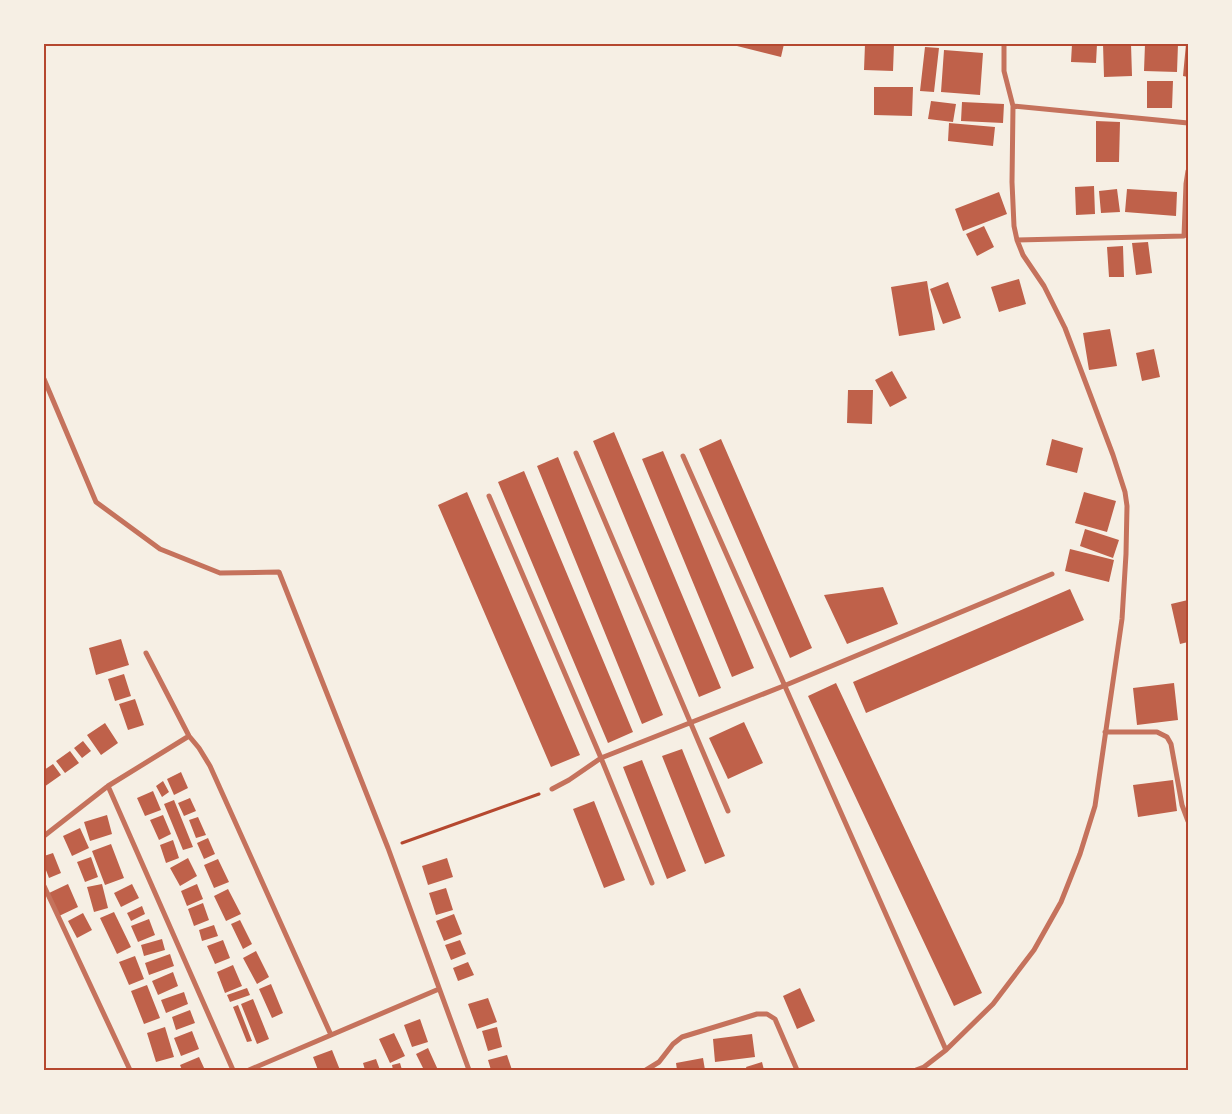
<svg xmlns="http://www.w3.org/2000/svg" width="1232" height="1114" font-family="Barlow,sans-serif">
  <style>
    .building { fill: #bf614a }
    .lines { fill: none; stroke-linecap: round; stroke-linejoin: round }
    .path { stroke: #b5482f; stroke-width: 3 }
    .minor { stroke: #c5725c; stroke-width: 5 }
    .neatline { fill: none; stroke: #b5482f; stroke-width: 2 }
  </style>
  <rect width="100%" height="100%" fill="#f6efe4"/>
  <path class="building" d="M729 44H784L781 57Z
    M865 44H894L893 71 864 70Z
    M1072 44H1097L1096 63 1071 62Z
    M1103 44H1131L1132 76 1104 77Z
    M1145 44H1178L1177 72 1144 71Z
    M1186 44H1188V77L1183 76Z
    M925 47 939 48 934 92 920 91Z
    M944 50 983 53 980 95 941 92Z
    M1147 81H1173L1172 108H1147Z
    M874 87H913L912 116 874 115Z
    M931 101 956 104 953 122 928 119Z
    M962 102 1004 104 1003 123 961 121Z
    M1096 121 1120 122 1119 162H1096Z
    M949 123 995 127 993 146 948 141Z
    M1094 186 1095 214 1076 215 1075 187Z
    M1117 189 1120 212 1101 213 1099 191Z
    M1127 189 1177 192 1176 216 1125 212Z
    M999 192 1007 214 963 231 955 209Z
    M984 226 994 247 977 256 966 234Z
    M1148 242 1152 273 1136 275 1132 243Z
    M1123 246 1124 277H1109L1107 247Z
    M1019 279 1026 304 999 312 991 287Z
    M927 281 935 330 899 336 891 287Z
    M948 282 961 318 943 324 930 289Z
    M1110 329 1117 366 1089 370 1083 333Z
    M1154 349 1160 377 1142 381 1136 353Z
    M892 371 907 398 890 407 875 380Z
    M848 390H873L872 424 847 423Z
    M614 432 721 688 699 697 593 441Z
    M721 439 812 648 790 658 699 449Z
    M1052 439 1083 448 1077 473 1046 465Z
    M663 451 754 668 732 677 642 459Z
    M558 457 663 715 642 724 537 466Z
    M524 471 633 732 608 743 498 482Z
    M467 492 580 755 551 767 438 505Z
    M1084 492 1116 501 1107 532 1075 523Z
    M1085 529 1119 540 1113 558 1080 546Z
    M1070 549 1114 560 1109 582 1065 571Z
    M883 587 898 624 847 644 824 595Z
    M1070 589 1084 620 866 713 853 682Z
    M1188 600V642L1180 644 1171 604Z
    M121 639 129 665 96 675 89 648Z
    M124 674 131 696 115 701 108 679Z
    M836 683 982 993 954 1006 808 696Z
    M1174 683 1178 720 1137 725 1133 688Z
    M135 699 144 725 128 730 119 704Z
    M744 722 763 763 728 779 709 738Z
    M105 723 118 743 101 755 87 735Z
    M83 741 91 751 82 758 74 748Z
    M682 749 725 856 705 864 662 756Z
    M70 751 79 763 65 773 56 761Z
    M642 760 686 871 667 879 623 767Z
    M53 764 61 775 44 787V770Z
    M181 772 188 788 174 795 167 779Z
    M1173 780 1177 811 1138 817 1133 785Z
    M163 781 169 792 162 797 156 786Z
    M153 791 161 810 145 816 137 798Z
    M190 798 196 811 184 816 178 803Z
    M174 800 193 847 183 850 164 804Z
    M594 801 625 880 604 888 573 809Z
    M107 815 112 834 90 841 84 822Z
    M163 815 171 834 159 840 150 820Z
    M198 817 206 835 196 838 189 820Z
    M80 828 89 848 72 856 63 836Z
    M208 838 215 854 204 859 197 843Z
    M173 840 179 858 166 863 160 845Z
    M111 844 124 878 105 885 92 851Z
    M53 853 61 873 49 878 44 865V856Z
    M91 857 98 877 85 882 77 862Z
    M188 858 197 876 180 886 170 868Z
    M447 858 453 877 428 885 422 866Z
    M218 859 229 882 214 888 204 865Z
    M68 884 78 907 59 916 49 893Z
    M102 884 108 908 94 912 87 887Z
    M132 884 139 898 121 907 114 893Z
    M197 884 203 899 187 906 181 891Z
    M446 888 453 910 436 915 429 893Z
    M228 889 241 914 226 921 214 896Z
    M203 903 209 920 194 926 188 909Z
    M142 906 145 914 131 921 127 913Z
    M114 912 131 947 117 954 100 918Z
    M83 913 92 930 77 938 68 921Z
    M454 914 462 934 444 941 436 921Z
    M149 919 155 935 138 942 131 926Z
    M240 920 252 944 243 949 231 924Z
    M214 925 218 936 202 941 199 930Z
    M162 939 165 950 144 956 141 945Z
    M223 940 230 958 215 964 207 946Z
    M460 940 466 954 451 960 445 945Z
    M256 951 269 977 257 984 243 958Z
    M170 954 174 966 149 975 145 963Z
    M135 956 144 979 129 985 119 962Z
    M468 962 474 975 458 981 453 968Z
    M233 965 242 986 225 993 217 972Z
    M173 972 178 986 158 995 152 981Z
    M271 984 283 1013 272 1018 259 989Z
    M147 985 160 1018 144 1024 131 991Z
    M247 988 250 995 230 1002 227 995Z
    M800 988 815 1021 797 1029 783 996Z
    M184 992 188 1004 166 1013 161 1000Z
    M488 998 497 1022 477 1029 468 1004Z
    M253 999 269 1039 257 1044 241 1004Z
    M238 1005 252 1041 247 1042 233 1007Z
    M190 1010 195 1023 176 1030 172 1017Z
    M420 1019 428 1042 412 1047 404 1025Z
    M165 1027 174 1057 156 1062 147 1033Z
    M497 1027 502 1047 488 1051 482 1031Z
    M192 1031 199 1049 181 1056 174 1038Z
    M394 1033 405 1056 390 1063 379 1039Z
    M752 1034 755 1057 715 1062 713 1039Z
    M428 1048 438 1070H424L416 1054Z
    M332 1050 340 1070H318L313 1057Z
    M507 1055 512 1070H491L488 1060Z
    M199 1057 205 1070H182L180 1065Z
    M703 1058 705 1070H677L676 1063Z
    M376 1059 380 1070H365L363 1063Z
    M762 1062 764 1070H747L746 1067Z
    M400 1063 402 1070H393L392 1065Z"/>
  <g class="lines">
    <path class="path" d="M402 843 539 794"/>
    <path class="minor" d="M1013 106 1188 123
      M1017 240 1184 236 1186 184 1188 171
      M44 379 96 502 160 549 220 573 279 572 388 848 469 1070
      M576 453 728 811
      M683 456 946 1050 924 1067 916 1070
      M489 496 601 758 652 883
      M146 653 189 736 199 748 210 766 331 1035
      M1105 732H1157L1167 737 1171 744 1182 805 1188 821
      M108 786 233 1070
      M552 789 569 780 601 758 786 685 1052 574
      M44 836 108 786 189 736
      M44 886 130 1070
      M946 1050 993 1004 1034 950 1061 902 1080 854 1095 806 1122 619 1126 554 1127 506 1125 492 1113 455 1065 328 1044 286 1023 255 1017 240 1014 226 1012 182 1013 106 1004 71V44
      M249 1070 439 989
      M646 1070 659 1062 673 1044 682 1037 757 1014H767L775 1019 797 1070"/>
  </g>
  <rect width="1232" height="1114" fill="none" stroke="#f6efe4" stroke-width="90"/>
  <rect x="45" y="45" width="1142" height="1024" class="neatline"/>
</svg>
